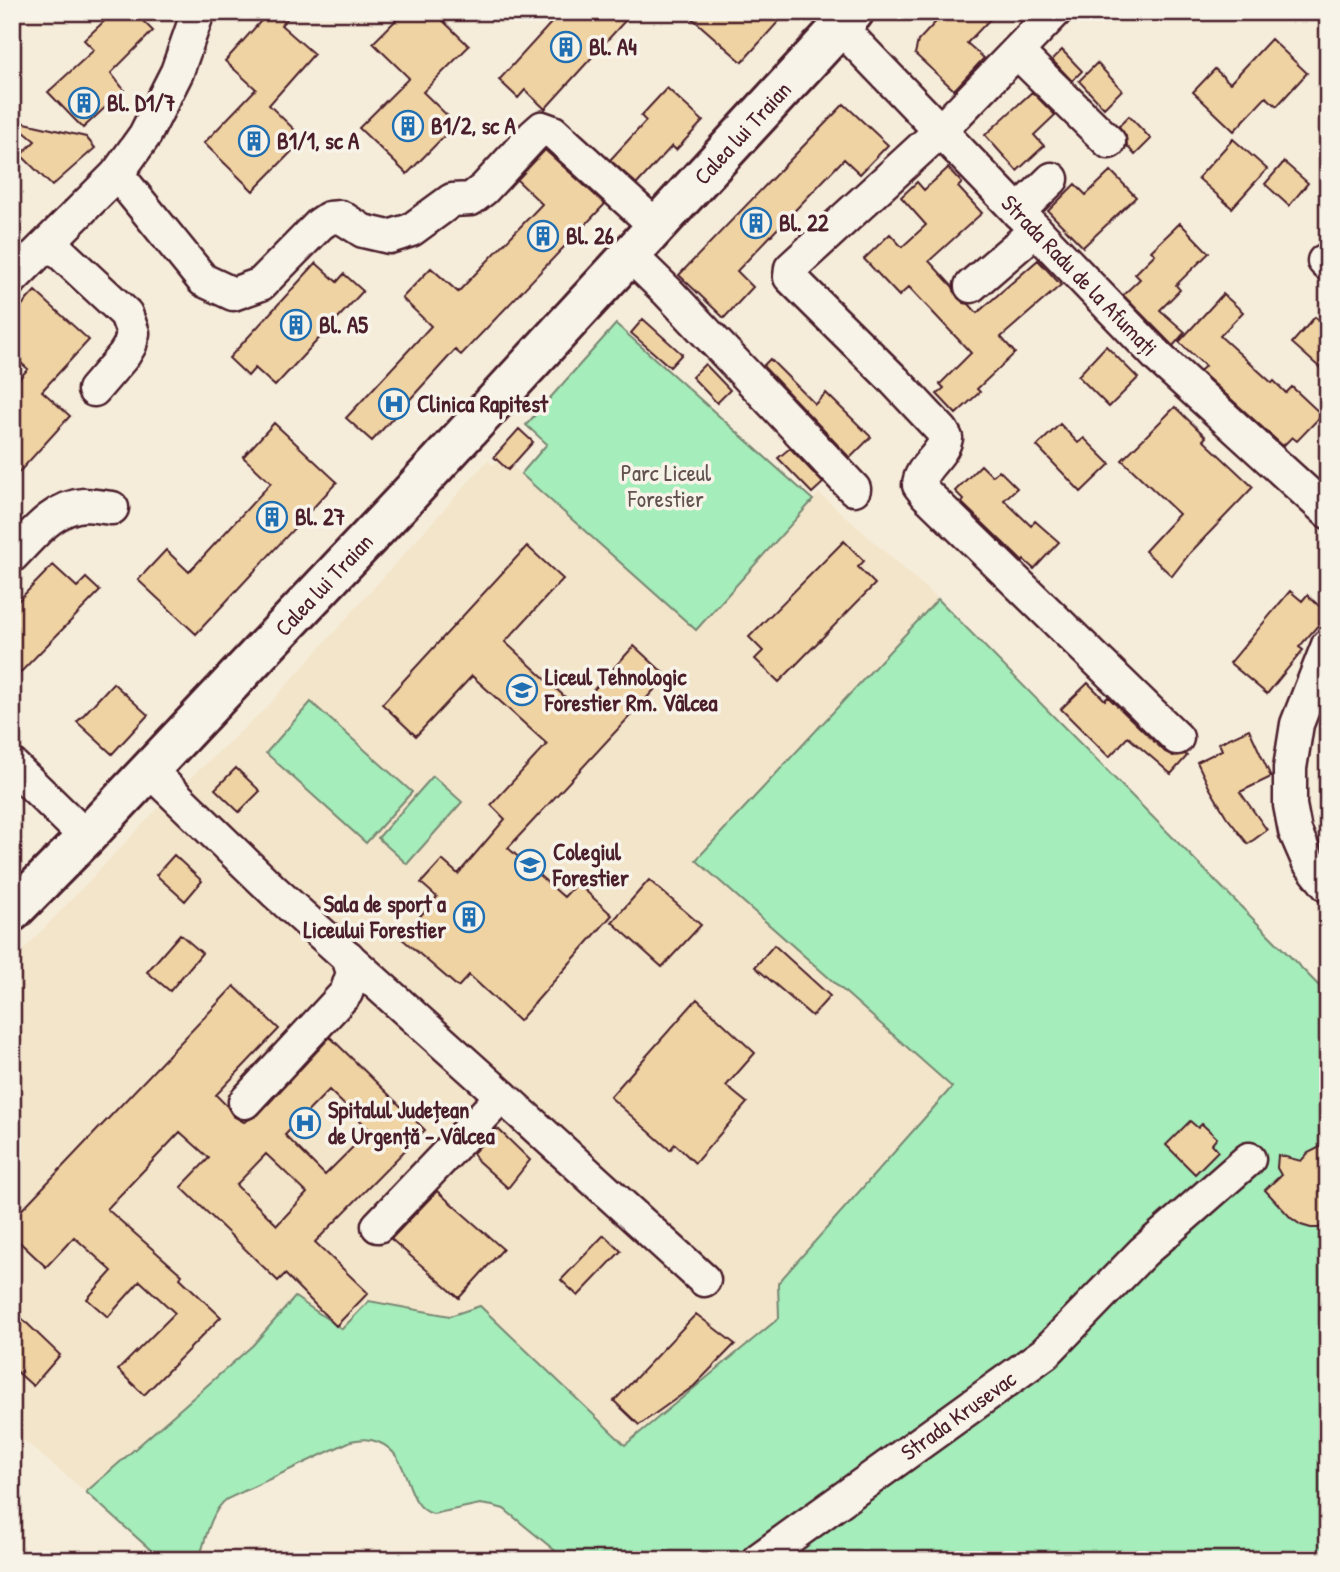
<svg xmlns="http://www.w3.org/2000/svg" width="1340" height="1572" font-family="'Patrick Hand',sans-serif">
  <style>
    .built { fill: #f3e5ca }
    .green { fill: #a5edba; stroke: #788672; stroke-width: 2 }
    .building { fill: #efd3a3; stroke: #4a1f2b; stroke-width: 2; fill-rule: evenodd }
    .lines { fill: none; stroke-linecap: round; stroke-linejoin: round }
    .minor-casing { stroke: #4a1f2b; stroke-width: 37 }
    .major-casing { stroke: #4a1f2b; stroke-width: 44 }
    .minor { stroke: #f7f3e8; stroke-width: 32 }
    .major { stroke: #f7f3e8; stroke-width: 38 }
    .labels { text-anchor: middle; stroke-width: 7; stroke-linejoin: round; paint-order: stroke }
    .poi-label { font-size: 23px; font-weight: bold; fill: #4a1f2b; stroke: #f7f3e8; text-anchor: start }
    .street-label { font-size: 23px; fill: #4a1f2b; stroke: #f7f3e8 }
    .park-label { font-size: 23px; fill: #61524f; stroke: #f7f3e8 }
  </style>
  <rect width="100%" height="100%" fill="#f5edda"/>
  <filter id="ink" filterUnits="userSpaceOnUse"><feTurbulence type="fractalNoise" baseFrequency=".0143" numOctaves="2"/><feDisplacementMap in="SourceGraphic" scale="14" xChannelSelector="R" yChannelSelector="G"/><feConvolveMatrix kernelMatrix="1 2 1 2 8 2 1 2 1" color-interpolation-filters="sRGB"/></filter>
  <g filter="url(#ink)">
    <path class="built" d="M501 456 696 630 819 493 938 599 696 860 952 1087 778 1283 779 1318 625 1445 480 1306 450 1316 369 1301 342 1330 295 1297 253 1344 86 1492 12 1431V962L163 803 268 706 488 460 493 465Z"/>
    <path class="green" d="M616 324 813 500 696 630 521 474 547 444 526 425Z
      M938 599 1328 995V1560H563L564 1558 504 1509 493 1506 480 1504 433 1514C402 1505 414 1456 378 1442 368 1438 361 1439 351 1441L227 1499C211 1510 205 1541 199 1560H158L154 1553 86 1492 253 1345 295 1297 342 1329 369 1301 450 1316 480 1306 625 1445 779 1318 778 1283 952 1087 696 860Z
      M311 702 412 792 366 843 266 753Z
      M433 776 462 802 407 864 378 838Z"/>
    <path class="building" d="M114 12H134L153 31 111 73 124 90 83 128 48 92 94 50 84 40Z
      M269 12H293L281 25 314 54 269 105 304 139 253 191 204 143 256 89 225 61Z
      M404 12H434L469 46 423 92 456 124 407 174 359 128 409 78 373 43Z
      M561 12H633L545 109 525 90 518 98 499 80Z
      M685 12H787L742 62Z
      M945 12H997L967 43 984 58 954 90 915 54 918 41Z
      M1271 39 1307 73 1277 106 1266 97 1234 131 1193 92 1215 69 1230 83Z
      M1062 50 1082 71 1072 81 1052 60Z
      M1097 63 1122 90 1104 108 1079 81Z
      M667 88 703 121 676 150 672 146 637 184 610 160 646 121 641 116Z
      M1032 92 1055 115 1034 135 1044 146 1017 171 985 135Z
      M844 104 888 145 860 174 844 159 737 271 753 287 724 318 679 275Z
      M1129 116 1151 139 1135 155 1127 146 1126 136 1119 126Z
      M12 120 86 137 95 148 52 186 21 155 35 141 12 122Z
      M1233 139 1267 169 1232 208 1198 178Z
      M545 150 605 204 461 355 455 350 372 441 346 418 431 326 402 298 431 268 458 292 542 204 517 180Z
      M1284 162 1308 183 1289 206 1265 184Z
      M948 168 962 183 958 187 982 213 929 261 953 287 958 298 964 303 969 304 977 313 1038 260 1061 285 1001 337 1015 353 977 389 980 392 956 414 937 394 944 388 940 384 971 353 909 287 899 296 864 259 890 234 902 247 926 225 901 197 917 182 924 190Z
      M1111 171 1136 197 1083 247 1048 211 1075 184 1086 195Z
      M1180 223 1209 253 1176 285 1180 290 1160 310 1185 332 1173 346 1123 295 1140 279 1135 274 1155 254 1151 251Z
      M316 263 337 282 344 274 363 291 275 386 255 368 248 376 229 358Z
      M35 291 89 340 42 391 70 416 12 480V386L28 369 12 355V316Z
      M1223 294 1243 312 1220 336 1272 383 1274 381 1286 393 1292 387 1322 415 1297 441 1292 437 1283 446 1200 371 1205 366 1179 342Z
      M1315 317 1328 328V375L1292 343Z
      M643 319 682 354 670 367 631 333Z
      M1106 346 1138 378 1109 407 1078 376Z
      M770 359 815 404 826 393 871 437 850 458 763 366Z
      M705 364 730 390 717 403 692 377Z
      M1175 407 1206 437 1203 440 1253 487 1190 553 1172 576 1145 551 1179 514 1122 460Z
      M274 423 337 482 196 634 138 580 166 550 189 572 271 483 243 457Z
      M1060 424 1078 443 1084 438 1110 464 1081 492 1037 446Z
      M519 429 533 442 508 470 494 457Z
      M790 448 823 483 812 493 778 458Z
      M981 465 992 476 999 470 1017 488 1004 500 1031 526 1035 521 1059 542 1034 569 1024 560 1023 562 962 503 964 500 955 491Z
      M844 541 864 561 858 567 875 584 779 682 755 659 763 651 749 637Z
      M527 546 563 579 505 642 577 708 634 646 667 676 508 848 564 897 577 883 612 915 519 1021 469 975 458 987 401 938 437 897 421 883 442 860 458 874 505 819 491 805 547 744 472 676 416 736 382 704Z
      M53 565 77 587 86 578 100 591 12 681V607Z
      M1290 591 1302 601 1307 595 1328 614 1299 647 1303 650 1267 694 1230 663Z
      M113 683 148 715 112 754 77 722Z
      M1088 683 1105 700 1108 697 1165 752 1173 756 1185 754 1187 756 1171 774 1128 737 1109 757 1061 709Z
      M1249 729 1271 777 1240 792 1267 830 1248 844 1226 816 1209 787 1197 762 1222 750 1219 743Z
      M236 768 260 791 239 812 215 789Z
      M174 855 202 881 185 901 156 875Z
      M649 880 701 925 662 967 612 922Z
      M180 934 202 953 170 991 147 972Z
      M774 945 830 996 812 1016 755 967Z
      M234 986 279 1029 216 1095 227 1106 233 1116 244 1122 258 1115 330 1037 425 1130 315 1242 368 1293 336 1326 285 1274 278 1281 181 1187 209 1158 180 1132 107 1209 182 1275 180 1278 221 1317 144 1395 118 1370 175 1313 140 1281 108 1317 87 1299 112 1271 74 1237 46 1267 12 1235V1220ZM329 1090 370 1130 325 1175 285 1135ZM266 1154 307 1193 277 1225 236 1185Z
      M697 999 755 1053 726 1086 747 1103 695 1163 675 1144 670 1150 610 1097Z
      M1190 1121 1198 1128 1202 1124 1217 1138 1212 1144 1218 1151 1195 1174 1166 1145Z
      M496 1129 499 1130 530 1160 508 1188 478 1161 473 1153Z
      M1328 1143V1224L1318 1228H1311L1301 1225 1291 1218 1265 1190 1281 1175 1277 1168 1278 1155 1301 1161 1308 1153Z
      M437 1191 503 1249 459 1298 391 1239Z
      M604 1235 621 1251 578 1296 561 1280Z
      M12 1309 60 1355 33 1386 12 1367Z
      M696 1314 735 1344 694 1386 639 1425 614 1401Z"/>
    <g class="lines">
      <g class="minor-casing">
        <g id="minor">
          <path d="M1055 12 940 131 791 268 790 277 895 381 942 431 946 438C942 457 920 467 919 485L926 494 1177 738"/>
          <path id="s1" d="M840 27 1159 358 1328 512"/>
          <path d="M1017 52 1109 142"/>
          <path d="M117 174 203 280 233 294 261 284 320 224 329 218 341 217 363 231 389 237 411 230 452 200 471 199 484 189 533 136 542 128 553 132 656 226"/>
          <path d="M1018 212 1052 179"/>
          <path d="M50 243 126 314 133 333 130 345 124 355 94 390"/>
          <path d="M630 255 667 291 854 489"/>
          <path d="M1324 261 1328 265"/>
          <path d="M12 279 117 174 145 135 177 72 198 12"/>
          <path d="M971 286 1036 230"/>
          <path d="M12 556C32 536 53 507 84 505 93 505 103 507 112 508"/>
          <path d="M1328 645 1297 724 1290 768V805L1295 831 1308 861 1328 886"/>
          <path d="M12 765 86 837"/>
          <path d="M149 770 275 892 502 1096 704 1280"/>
          <path d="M245 1102 346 993 353 973 348 957"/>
          <path d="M378 1226 502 1096"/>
          <path id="s2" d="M758 1560 1045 1353 1143 1252 1249 1159"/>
        </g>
      </g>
      <g class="major-casing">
        <g id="major">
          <path id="s3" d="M12 912 86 837 404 500 854 12"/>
        </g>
      </g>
      <use href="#minor" class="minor"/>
      <use href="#major" class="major"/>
    </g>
  </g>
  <defs>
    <g id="building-ring" transform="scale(1.575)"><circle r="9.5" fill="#f7f3e8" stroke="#1f6fb2" stroke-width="1.5"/><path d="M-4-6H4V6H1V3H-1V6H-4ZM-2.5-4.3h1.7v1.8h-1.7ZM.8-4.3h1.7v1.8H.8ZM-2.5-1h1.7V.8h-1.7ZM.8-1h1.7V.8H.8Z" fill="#1f6fb2"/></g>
    <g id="hospital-ring" transform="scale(1.575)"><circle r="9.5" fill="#f7f3e8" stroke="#1f6fb2" stroke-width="1.5"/><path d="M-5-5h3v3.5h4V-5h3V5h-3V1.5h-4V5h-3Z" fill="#1f6fb2"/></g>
    <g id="school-ring" transform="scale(1.575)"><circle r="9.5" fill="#f7f3e8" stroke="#1f6fb2" stroke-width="1.5"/><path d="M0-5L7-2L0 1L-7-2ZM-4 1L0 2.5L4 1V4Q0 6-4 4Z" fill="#1f6fb2"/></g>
  </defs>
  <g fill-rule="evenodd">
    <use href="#building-ring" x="566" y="47"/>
    <use href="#building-ring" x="84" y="103"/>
    <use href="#building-ring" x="408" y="126"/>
    <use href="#building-ring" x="254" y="141"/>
    <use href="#building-ring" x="756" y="223"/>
    <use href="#building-ring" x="543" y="236"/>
    <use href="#building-ring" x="296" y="325"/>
    <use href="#hospital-ring" x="394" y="404"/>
    <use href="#building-ring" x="272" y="517"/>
    <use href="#school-ring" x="522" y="690"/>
    <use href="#school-ring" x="530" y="865"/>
    <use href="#building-ring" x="469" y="917"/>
    <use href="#hospital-ring" x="305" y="1123"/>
  </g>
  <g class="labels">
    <g class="poi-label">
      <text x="589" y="55">Bl. A4</text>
      <text x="107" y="111">Bl. D1/7</text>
      <text x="431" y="134">B1/2, sc A</text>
      <text x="277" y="149">B1/1, sc A</text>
      <text x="779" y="231">Bl. 22</text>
      <text x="566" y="244">Bl. 26</text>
      <text x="319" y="333">Bl. A5</text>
      <text x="417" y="412">Clinica Rapitest</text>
      <text x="295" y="525">Bl. 27</text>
      <text x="545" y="685">Liceul Tehnologic<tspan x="545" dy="26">Forestier Rm. Vâlcea</tspan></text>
      <text x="553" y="860">Colegiul<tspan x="553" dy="26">Forestier</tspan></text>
      <text x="446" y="912" text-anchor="end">Sala de sport a<tspan x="446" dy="26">Liceului Forestier</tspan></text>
      <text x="328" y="1118">Spitalul Județean<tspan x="328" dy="26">de Urgență - Vâlcea</tspan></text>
    </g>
    <g class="street-label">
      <text dy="8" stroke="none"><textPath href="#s3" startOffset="1068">Calea lui Traian</textPath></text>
      <text dy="8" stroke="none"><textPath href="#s1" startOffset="345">Strada Radu de la Afumați</textPath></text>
      <text dy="8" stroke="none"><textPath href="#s3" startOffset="452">Calea lui Traian</textPath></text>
      <text dy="8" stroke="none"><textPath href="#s2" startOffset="247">Strada Krusevac</textPath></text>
    </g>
    <g class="park-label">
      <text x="666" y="481">Parc Liceul<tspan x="666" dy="26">Forestier</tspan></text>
    </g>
  </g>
  <rect width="1340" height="1572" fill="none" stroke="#f7f3e8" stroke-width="42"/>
  <rect x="21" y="21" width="1298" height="1530" fill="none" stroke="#4a1f2b" stroke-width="2.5" filter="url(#ink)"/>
</svg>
